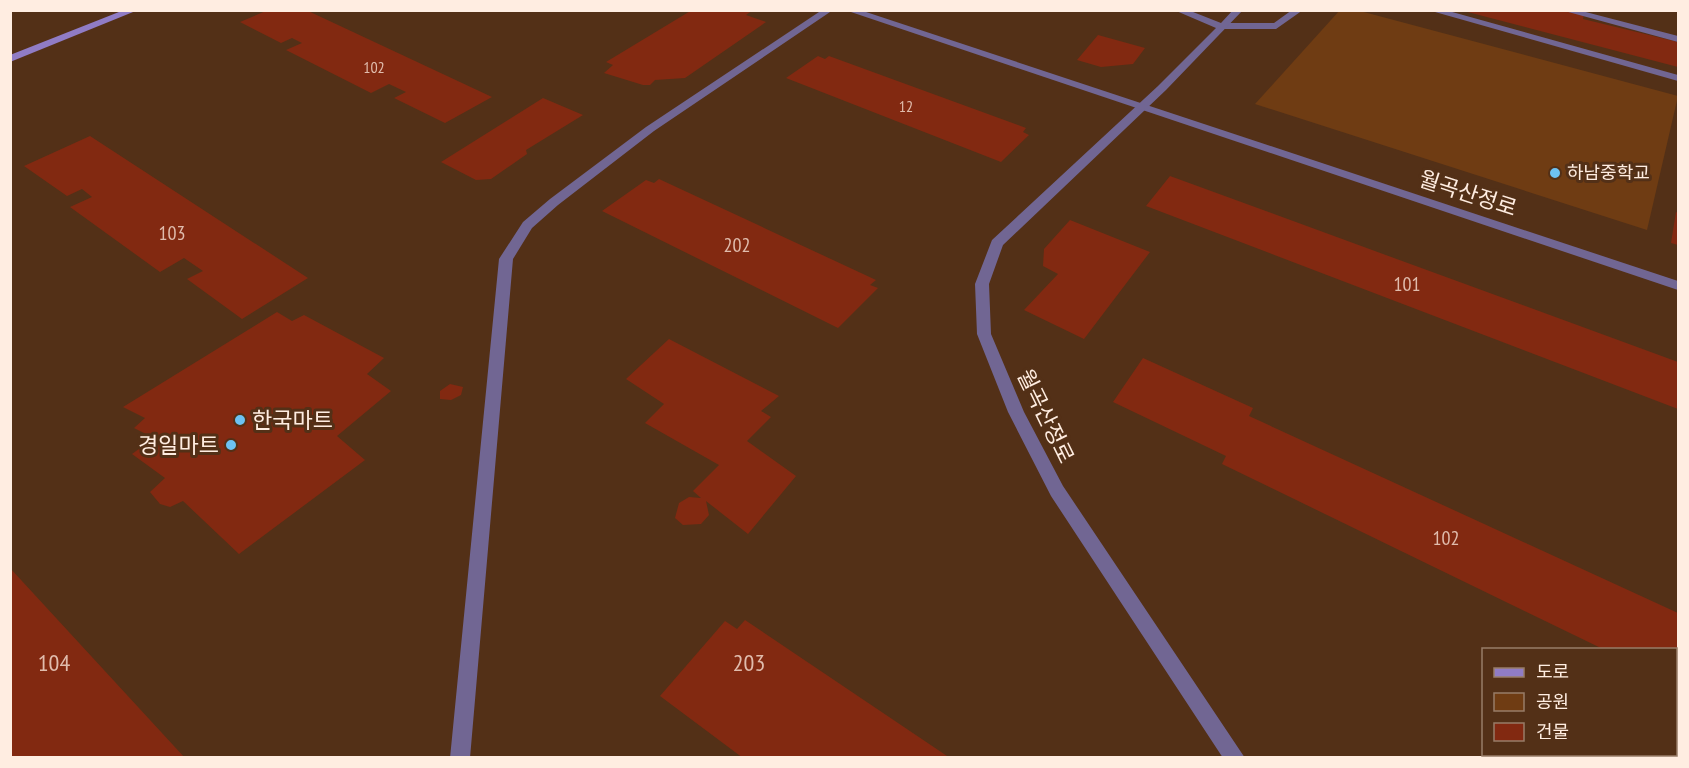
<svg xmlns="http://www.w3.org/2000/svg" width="1689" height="768" font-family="'PT Sans Narrow','Noto Sans KR',sans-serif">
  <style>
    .green { fill: #6f3c13 }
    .building { fill: #822911 }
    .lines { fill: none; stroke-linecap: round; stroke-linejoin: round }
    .service { fill: #716693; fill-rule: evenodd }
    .minor { fill: #716693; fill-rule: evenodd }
    .tertiary { fill: #716693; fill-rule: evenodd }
    .secondary { fill: #907cc5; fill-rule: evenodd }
    .poi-dot { fill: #6dc2f3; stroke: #533017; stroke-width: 2 }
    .labels { text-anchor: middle; stroke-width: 6; stroke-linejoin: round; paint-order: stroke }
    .far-number-label { font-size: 16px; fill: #e0bcad }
    .far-poi-label { font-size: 18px; fill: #ffede1; stroke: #533017; text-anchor: start }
    .number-label { font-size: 20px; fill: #e0bcad }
    .street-label { font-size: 22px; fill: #ffede1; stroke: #533017 }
    .poi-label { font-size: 22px; fill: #ffede1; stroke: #533017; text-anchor: start }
    .near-number-label { font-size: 24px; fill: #e0bcad }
  </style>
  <rect width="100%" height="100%" fill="#533017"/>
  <path class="green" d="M1340 10 1360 11 1678 96 1647 230 1255 104Z"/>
  <path class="building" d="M268 10H306L492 97 445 123 394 98 406 92 389 84 371 93 286 50 302 43 292 38 281 43 240 22Z
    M692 10H753L746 15 766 22 685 78 655 80 650 85H643L604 73 613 65 606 62Z
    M1460 10H1585L1583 19 1678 42V67Z
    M1098 35 1145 48 1133 64 1101 67 1077 60Z
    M818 56 825 59 829 56 1026 128 1023 132 1029 135 1001 162 786 78Z
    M543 98 583 115 526 150 527 154 491 179 476 180 441 162Z
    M90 136 308 278 242 319 187 279 203 271 184 258 160 272 70 207 92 197 82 189 67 196 24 166Z
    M1170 176 1678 362V409L1146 206Z
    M659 179 876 280 870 285 878 288 838 328 602 211 646 180 654 183Z
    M1676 212 1678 213V245L1671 243Z
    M1070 220 1150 252 1084 339 1024 310 1058 274 1043 266 1044 249Z
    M277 312 292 321 304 315 384 358 367 374 391 391 337 436 365 460 239 554 183 501 170 507 160 504 150 492 165 478 132 454 154 438 134 428 145 418 123 407Z
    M669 339 779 396 761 411 771 417 747 441 796 476 748 534 706 501 709 515 701 524 683 525 675 518 679 503 689 497 701 498 693 491 719 465 645 423 664 404 626 379Z
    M1143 358 1253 408 1249 416 1678 613V685L1676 684V650H1605L1222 464 1226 456 1113 402Z
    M450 384 463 387 461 395 451 400 440 399V391Z
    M10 568 185 758H10Z
    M745 620 950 758H743L660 696 725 621 737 629Z"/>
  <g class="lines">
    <path class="service" d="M1292 10H1303L1276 29H1221L1216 26 1221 23H1274Z
      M1428 10H1445L1678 75V81Z
      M1561 10H1578L1678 36V42Z"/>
    <path class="minor" d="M822 10H833L654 131 558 205 532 228 513 259 470 758H450L499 259 523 222 550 199 646 127Z
      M1174 10H1188L1221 23 1233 10H1243L1166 90 1003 245 989 284 991 334 1024 412 1063 486 1245 758H1223L1051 496 1008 412 977 334 975 284 992 240 1158 86 1216 28Z"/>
    <path class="tertiary" d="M845 10H860L1678 281V290Z"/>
    <path class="secondary" d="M124 10H138L10 62V55Z"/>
  </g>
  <g class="poi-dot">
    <circle cx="1555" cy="173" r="6"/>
    <circle cx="240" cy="420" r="6"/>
    <circle cx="231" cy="445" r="6"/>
  </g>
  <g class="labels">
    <g class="far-number-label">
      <text x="374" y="73">102</text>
      <text x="906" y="112">12</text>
    </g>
    <g class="far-poi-label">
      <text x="1567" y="179">하남중학교</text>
    </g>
    <g class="number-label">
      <text x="172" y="240">103</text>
      <text x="737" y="252">202</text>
      <text x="1407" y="291">101</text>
      <text x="1446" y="545">102</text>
    </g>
    <g class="street-label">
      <text transform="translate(1468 193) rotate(18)" y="8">월곡산정로</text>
      <text transform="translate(1046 416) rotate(64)" y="8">월곡산정로</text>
    </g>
    <g class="poi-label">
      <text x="252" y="428">한국마트</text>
      <text x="219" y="453" text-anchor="end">경일마트</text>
    </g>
    <g class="near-number-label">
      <text x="54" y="671">104</text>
      <text x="749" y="671">203</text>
    </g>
  </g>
  <rect width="1689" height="768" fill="none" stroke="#ffede1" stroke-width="24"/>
  <rect x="1482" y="648" width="195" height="108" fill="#533017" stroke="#987c68" stroke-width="1.5"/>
  <rect x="1494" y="668" width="30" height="9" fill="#907cc5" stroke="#987c68" stroke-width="1.5"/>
  <text x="1536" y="678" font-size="18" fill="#ffede1">도로</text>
  <rect x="1494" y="693" width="30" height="18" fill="#6f3c13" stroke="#987c68" stroke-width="1.5"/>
  <text x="1536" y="708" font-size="18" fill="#ffede1">공원</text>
  <rect x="1494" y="723" width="30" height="18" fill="#822911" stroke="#987c68" stroke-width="1.5"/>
  <text x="1536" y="738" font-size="18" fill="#ffede1">건물</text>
</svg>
